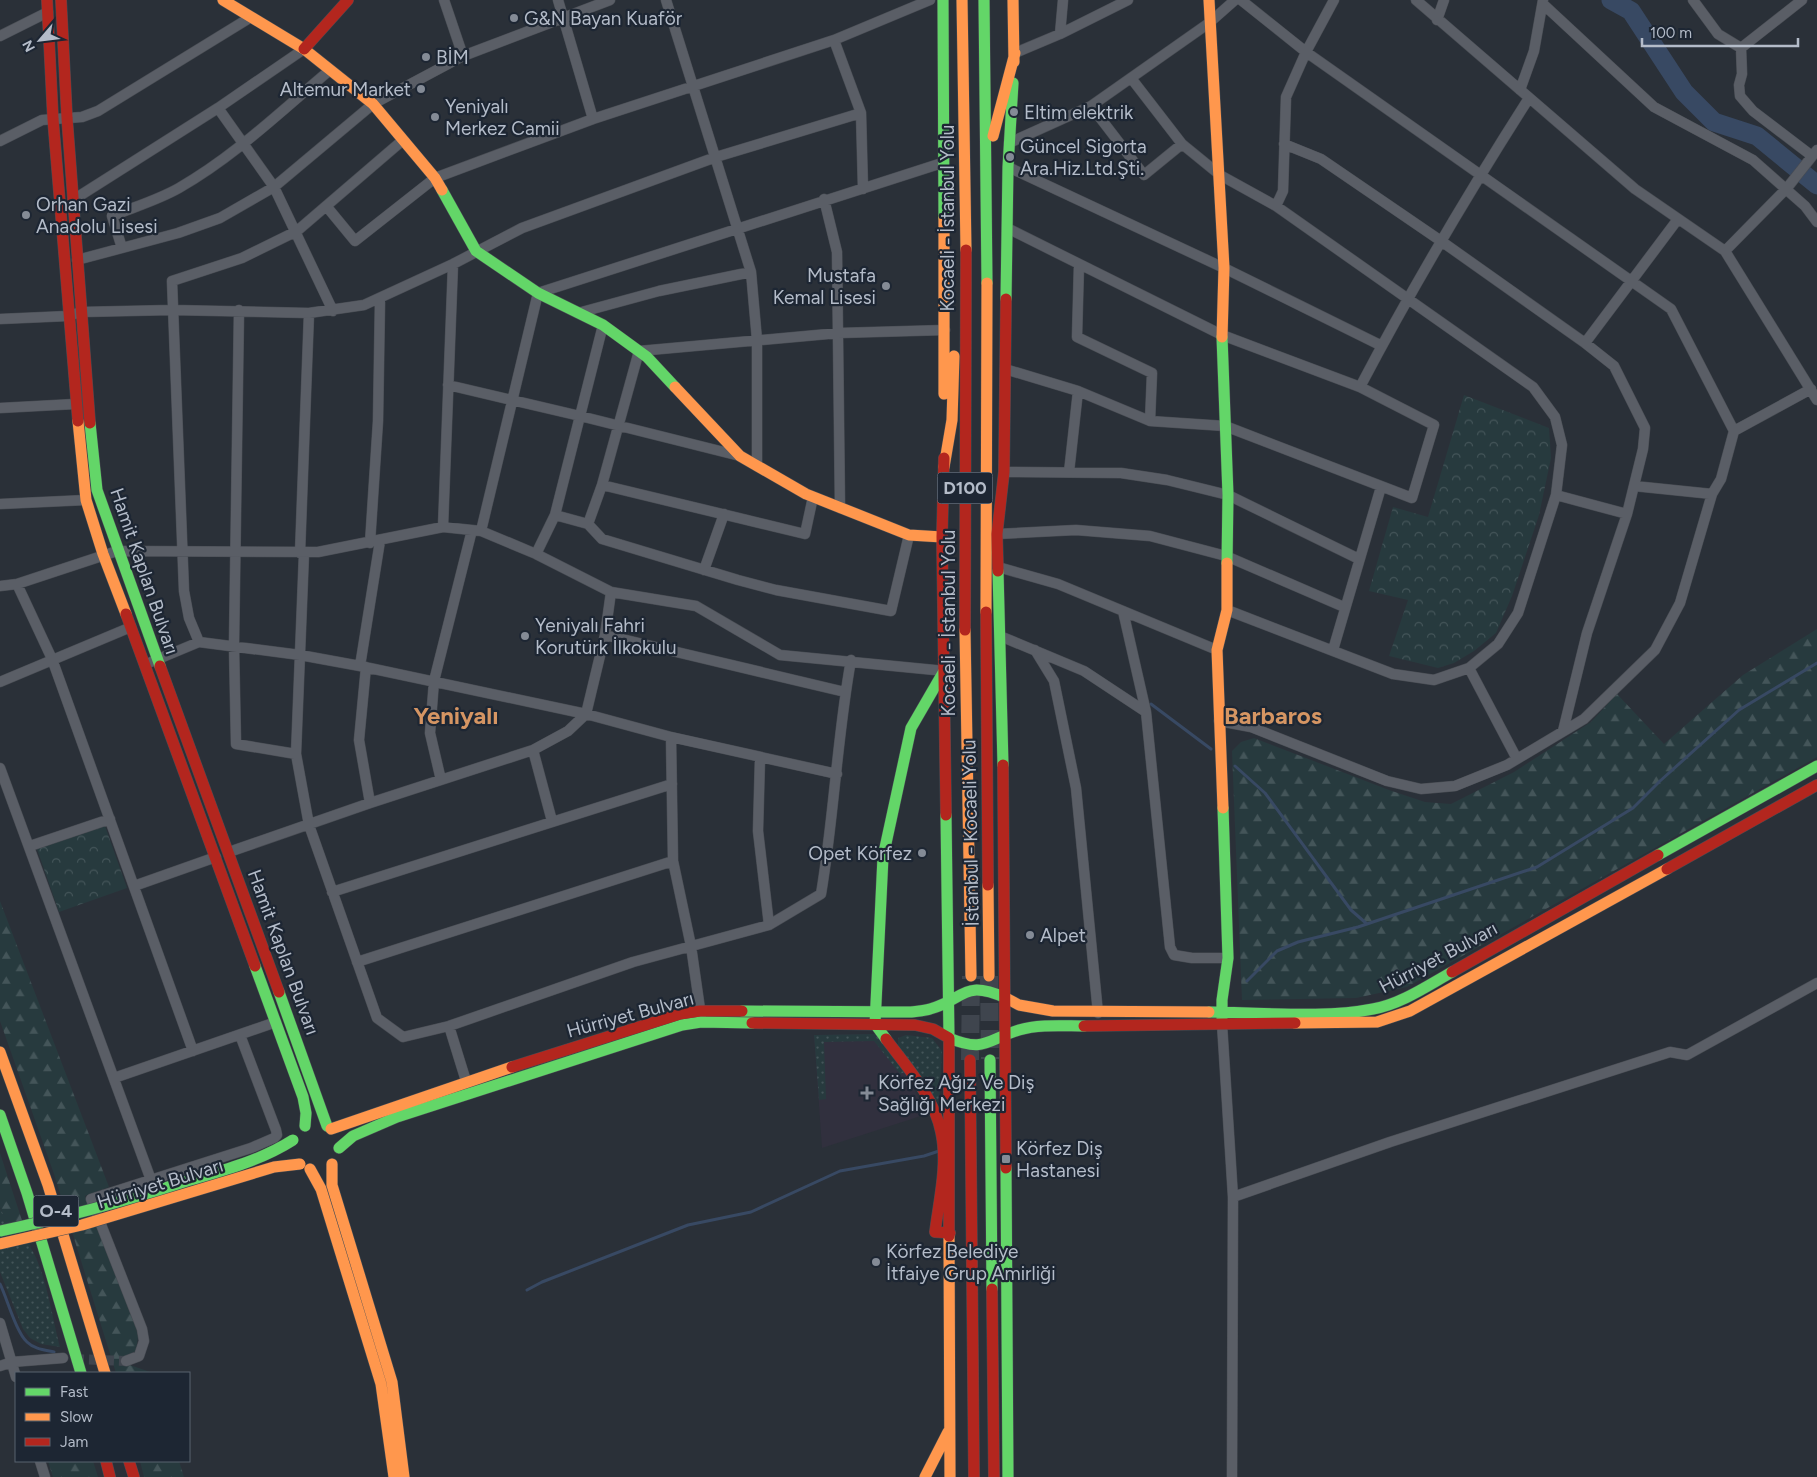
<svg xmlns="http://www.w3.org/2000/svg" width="1817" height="1477" font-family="Figtree,sans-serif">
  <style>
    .medical { fill: #31303e }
    .grass { fill: url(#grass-dots) }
    .forest { fill: url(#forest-firs) }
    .park { fill: url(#park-crowns) }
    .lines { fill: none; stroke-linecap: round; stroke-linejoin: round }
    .stream { stroke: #384963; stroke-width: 3 }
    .river { stroke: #384963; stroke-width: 19 }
    .street-tunnel { stroke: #3f454e; stroke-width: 10; stroke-dasharray: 10 5; stroke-linecap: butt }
    .highway-tunnel { stroke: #3f454e; stroke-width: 18; stroke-dasharray: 18 9; stroke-linecap: butt }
    .street-casing { stroke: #484c53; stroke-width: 11 }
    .fast-casing { stroke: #484c53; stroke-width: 12 }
    .slow-casing { stroke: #484c53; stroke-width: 12 }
    .jam-casing { stroke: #484c53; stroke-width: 12 }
    .street { stroke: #5a5e66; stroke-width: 10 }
    .fast { stroke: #63d668; stroke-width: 11 }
    .slow { stroke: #ff974d; stroke-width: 11 }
    .jam { stroke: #b3261e; stroke-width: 11 }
    .fast-bridge-casing { stroke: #484c53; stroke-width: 12; stroke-linecap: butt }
    .slow-bridge-casing { stroke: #484c53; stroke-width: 12; stroke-linecap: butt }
    .fast-bridge { stroke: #63d668; stroke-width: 11 }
    .slow-bridge { stroke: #ff974d; stroke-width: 11 }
    .poi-dot { fill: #848b96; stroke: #1d2633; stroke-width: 2 }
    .labels { text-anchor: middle; stroke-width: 4.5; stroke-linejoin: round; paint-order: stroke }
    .shield { fill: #1d2633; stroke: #878f9c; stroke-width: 1 }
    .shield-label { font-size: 18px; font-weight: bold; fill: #b4bcc9 }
    .poi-label { font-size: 19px; fill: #b4bcc9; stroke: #1d2633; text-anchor: start }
    .street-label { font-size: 19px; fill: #b4bcc9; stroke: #1d2633 }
    .district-label { font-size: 24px; font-weight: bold; fill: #d59563; stroke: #1d2633 }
  </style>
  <defs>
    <pattern id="grass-dots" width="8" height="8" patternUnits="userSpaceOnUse" patternTransform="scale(1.25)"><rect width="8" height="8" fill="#273a3e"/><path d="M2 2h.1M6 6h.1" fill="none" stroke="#445559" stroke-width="1.8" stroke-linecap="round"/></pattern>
    <pattern id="forest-firs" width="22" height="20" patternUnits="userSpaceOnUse" patternTransform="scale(1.25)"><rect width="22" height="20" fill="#273a3e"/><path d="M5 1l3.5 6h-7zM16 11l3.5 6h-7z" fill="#445559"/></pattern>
    <pattern id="park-crowns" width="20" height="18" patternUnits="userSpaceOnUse" patternTransform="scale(1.25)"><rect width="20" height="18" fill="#273a3e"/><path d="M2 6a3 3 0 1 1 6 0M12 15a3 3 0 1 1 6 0" fill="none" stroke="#445559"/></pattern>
  </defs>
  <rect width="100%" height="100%" fill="#2a3038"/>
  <path class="medical" d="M876 1034 905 1072 927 1114 822 1148 814 1035Z"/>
  <path class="grass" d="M876 1034 905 1072 900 1074 874 1041 824 1042 826 1099 819 1100 814 1035Z
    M906 1035 932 1038 942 1051 939 1104 898 1046V1038Z
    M0 1208C8 1224 20 1233 30 1247 45 1268 53 1321 60 1347L41 1344 30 1338 23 1329 0 1272Z"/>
  <path class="forest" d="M1817 629V757L1407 987 1356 998 1242 1000 1232 751 1241 742 1254 738 1389 790 1425 802 1451 804 1514 772 1591 722 1617 694 1664 744 1743 675Z
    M0 901 109 1187 85 1196 134 1317 138 1337 136 1351 127 1355 124 1363 153 1373H116L54 1174 0 1021Z
    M0 1153 31 1248 6 1221 0 1207Z
    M48 1461H93L98 1477H53Z
    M140 1461H179L184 1477H144Z"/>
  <path class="park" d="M1464 395 1549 428 1551 458 1539 515 1512 596 1496 633 1474 651 1454 663 1438 668 1389 656 1408 600 1369 591 1393 507 1428 517Z
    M105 826 127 888 59 912 37 849Z"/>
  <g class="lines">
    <path class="stream" d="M1151 704 1211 749
      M1235 766 1265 793 1351 910 1367 924
      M1247 981 1277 951 1298 942 1358 927 1537 867 1633 808 1660 781 1739 710 1817 663
      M0 1284C7 1298 16 1332 27 1342 34 1349 45 1350 54 1352
      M527 1290 542 1282 688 1225 751 1212 840 1171 924 1156 939 1151"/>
    <path class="river" d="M1611 0 1631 11 1684 92 1714 122 1757 136 1817 185"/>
    <path class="street-tunnel" d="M74 1359 126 1361"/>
    <path class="highway-tunnel" d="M989 976 990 1059
      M970 1060 971 976"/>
    <g class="street-casing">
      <path id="street" d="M444 0 463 56
        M558 0 593 119
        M666 0 751 272 757 340V466
        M1241 0 1306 52 1671 309 1734 431
        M1416 0 1635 189 1725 251 1817 400
        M1693 0 1718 34 1741 48 1802 0
        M1543 4 1654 107 1753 160 1805 206 1817 222
        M1437 20 1444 0
        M1060 34 1063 0
        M0 36 48 12
        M834 40 861 113 863 189
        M1741 48 1742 74 1739 85 1740 96 1753 111 1812 156
        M1015 53 1060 34 1128 0
        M1131 78 1182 144 1220 175 1276 206 1533 387 1555 417 1562 445 1556 495 1518 613 1498 644 1469 668 1434 680 1393 674 1227 610
        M1520 90 1534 51 1543 0
        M1091 106 1144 175 1182 144
        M218 108 274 187 333 311
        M0 141 42 120 82 117 98 111 251 17
        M1009 143 1091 106 1209 23 1235 0
        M1284 144 1321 159 1441 241 1585 343 1614 366 1645 428 1643 449 1627 514 1587 633 1563 731
        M1008 167 1224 268 1382 346
        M824 199 837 252 840 508
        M73 200 218 108 304 49
        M1276 206 1283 191 1286 97 1306 52 1334 0
        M327 207 355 241 435 178 593 119 834 40 930 0
        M122 248 112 216C134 207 158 200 179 188 235 156 281 111 330 70
        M1725 251 1787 188 1817 150
        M77 260 178 233 220 218 274 187 373 104 463 56 610 0
        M1079 264 1077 337 1152 373 1150 421
        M239 310 234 646 236 744 296 754
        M578 313 659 291 751 272
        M0 319 68 316 81 312 172 310 309 313 364 305 453 264 522 228 716 157 861 113
        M1585 343 1678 219
        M1005 369 1078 391 1150 421 1225 426 1412 498 1434 425 1360 387 1222 335 1007 228
        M448 385 580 416 740 456
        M1360 387C1412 288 1469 192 1529 98
        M0 408 75 404
        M1004 472 1121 473 1167 480 1228 495 1359 559
        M1069 472 1078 391
        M602 485 805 534 813 497
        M1634 486 1712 494
        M1556 495 1627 514
        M0 504 86 500
        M555 515 588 524 602 539 738 580 776 590 891 611 909 535
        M588 524 602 485 639 351 839 333 945 330
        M443 527 453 264
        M481 531 538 293 942 163
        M997 534 1076 530 1150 536 1226 556 1344 607
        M370 543 378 421 380 300
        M300 553 309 313
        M304 553 296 754 309 825 377 1018 403 1037 449 1026 633 962 769 925 821 894C834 817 837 737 851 660
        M536 554 555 515 603 325
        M998 567 1058 584 1217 650
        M704 570 724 514
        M17 584 52 659 193 1051
        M0 586 17 584 117 551 318 552 443 527 481 531 536 554 611 592 696 606 780 655 945 671
        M1123 611 1146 712 1170 947 1174 955 1192 958H1228
        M605 635 845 692
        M1000 636 1084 671 1146 712
        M199 642 189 618 184 591 172 281 242 258 297 231 403 140
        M1035 650 1054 681 1076 788 1098 1013
        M1333 650 1381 487
        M151 662 199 642 300 655 360 666 586 714 671 737 673 861 691 946 701 1016
        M360 666 380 541
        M366 667 359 740 370 803
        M1469 668 1517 759
        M0 682 131 627
        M1219 721 1251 727 1387 781 1421 789 1455 786 1507 765 1584 719 1655 650 1680 603 1712 494 1721 479 1734 431 1811 389
        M671 737 837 774
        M533 750 552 821
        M760 758 758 831 769 925
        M0 768 151 1180
        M441 780 430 733 434 681 472 530
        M30 846 110 819
        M229 852 370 803 533 750 568 731 586 714 605 635 611 592
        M134 886 216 857
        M332 892 672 784
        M357 962 673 861
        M1222 1024 1233 1197 1232 1477
        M449 1026 466 1081
        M114 1078 276 1022
        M1233 1197 1390 1142 1670 1052 1687 1055 1817 983
        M0 1323 16 1377
        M126 1361 139 1356 144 1341 142 1329 91 1199 251 1148 274 1138 277 1135 276 1130 240 1035
        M0 1366 12 1362 63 1358
        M40 1461 45 1477"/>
    </g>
    <g class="fast-casing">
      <path id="fast" d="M943 0 944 218
        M984 0 987 283
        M442 190 476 251 538 293 603 325 647 357 675 387
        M1006 299 1008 167 1013 83
        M1222 337 1228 495 1227 563
        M90 423 97 490 160 666
        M998 571 1003 765
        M946 815 949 1038C985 1053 986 1040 1019 1030 1039 1024 1063 1026 1084 1026
        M1658 855 1817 766
        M255 966 303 1097 306 1113 305 1126
        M279 992 327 1126
        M742 1011 911 1012C917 1011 924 1011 930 1009 966 999 962 979 1006 998
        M1209 1012C1260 1012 1323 1019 1373 1009 1401 1004 1427 986 1452 972
        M1222 1021V1000L1228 958 1223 808
        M886 1039 875 1024 883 857 911 728 944 671
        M990 1060 992 1289
        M0 1115 27 1193 81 1373
        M339 1148 353 1136 397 1117 682 1025 701 1022 752 1023
        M1006 1168 1008 1477"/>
    </g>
    <g class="slow-casing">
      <path id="slow" d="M223 0 304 49 373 104 435 178 442 190
        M962 0 966 250
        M1013 0 1014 62
        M1209 0 1224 268 1222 337
        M993 136 1015 53
        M944 218V394
        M675 387 740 456 806 494 909 535 942 537
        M78 421 86 500 103 554 126 614
        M944 467 952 420 954 356
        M986 612 987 283
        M965 630 971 976
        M1223 808 1217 650 1227 610V563
        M988 885 989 976
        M1006 998 1019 1005 1053 1011 1209 1012
        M1295 1023 1377 1022 1410 1011 1667 869
        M0 1052 48 1185 105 1373
        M331 1129 512 1067
        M332 1164V1185L392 1382 404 1477
        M310 1169 321 1189 381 1384 394 1477
        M949 1236 950 1477
        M925 1477 948 1432"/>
    </g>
    <g class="jam-casing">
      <path id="jam" d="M47 0 53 119 78 421
        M61 0 67 118 90 423
        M304 49 348 0
        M944 458 942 537 946 815
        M998 571 997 534 1004 472 1006 299
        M986 612 988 885
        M126 614 255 966
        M965 630 966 250
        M160 666 279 992
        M1003 765 1006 1168
        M1667 869 1817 785
        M1452 972 1658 855
        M752 1023 915 1025 933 1029 949 1038V1236
        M1084 1026 1295 1023
        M886 1039C907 1067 934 1097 941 1132 948 1164 939 1200 935 1232L950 1233
        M970 1060 974 1477
        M512 1067 680 1014 700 1011H742
        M992 1289 994 1477
        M106 1461 110 1477
        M129 1461 134 1477"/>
    </g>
    <use href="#street" class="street"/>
    <use href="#fast" class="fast"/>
    <use href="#slow" class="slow"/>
    <use href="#jam" class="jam"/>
    <g class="fast-bridge-casing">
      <path id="fast-bridge" d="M0 1231C63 1218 125 1201 187 1181 224 1170 260 1161 293 1140"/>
    </g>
    <g class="slow-bridge-casing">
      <path id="slow-bridge" d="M0 1244 82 1225 274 1167 300 1164"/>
    </g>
    <use href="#fast-bridge" class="fast-bridge"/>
    <use href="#slow-bridge" class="slow-bridge"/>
  </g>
  <g class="poi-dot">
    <circle cx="514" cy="18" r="5"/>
    <circle cx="426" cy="57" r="5"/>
    <circle cx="421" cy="89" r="5"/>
    <circle cx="1014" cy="112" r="5"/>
    <circle cx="435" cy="117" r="5"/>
    <circle cx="1010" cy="157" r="5"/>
    <circle cx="26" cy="215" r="5"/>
    <circle cx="886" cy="286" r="5"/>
    <circle cx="525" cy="636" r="5"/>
    <circle cx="922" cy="853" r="5"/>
    <circle cx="1030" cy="935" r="5"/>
    <path d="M864.5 1085.5h5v5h5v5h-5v5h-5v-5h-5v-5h5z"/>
    <rect x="1001" y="1154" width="10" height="10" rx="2.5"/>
    <circle cx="876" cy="1262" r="5"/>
  </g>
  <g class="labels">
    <g class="shield">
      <rect x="937.5" y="472.5" width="55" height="31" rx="4"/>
      <rect x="33.5" y="1195.5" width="45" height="31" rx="4"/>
    </g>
    <g class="shield-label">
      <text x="965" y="494">D100</text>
      <text x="56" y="1217">O-4</text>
    </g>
    <g class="poi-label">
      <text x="524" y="25">G&amp;N Bayan Kuaför</text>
      <text x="436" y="64">BİM</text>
      <text x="411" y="96" text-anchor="end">Altemur Market</text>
      <text x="445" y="113">Yeniyalı<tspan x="445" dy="22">Merkez Camii</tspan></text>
      <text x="1024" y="119">Eltim elektrik</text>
      <text x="1020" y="153">Güncel Sigorta<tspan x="1020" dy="22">Ara.Hiz.Ltd.Şti.</tspan></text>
      <text x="36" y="211">Orhan Gazi<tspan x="36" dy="22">Anadolu Lisesi</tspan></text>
      <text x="876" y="282" text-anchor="end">Mustafa<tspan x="876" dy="22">Kemal Lisesi</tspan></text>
      <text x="535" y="632">Yeniyalı Fahri<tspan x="535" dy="22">Korutürk İlkokulu</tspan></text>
      <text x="912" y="860" text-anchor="end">Opet Körfez</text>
      <text x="1040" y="942">Alpet</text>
      <text x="878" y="1089">Körfez Ağız Ve Diş<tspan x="878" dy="22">Sağlığı Merkezi</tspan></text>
      <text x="1016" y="1155">Körfez Diş<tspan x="1016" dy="22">Hastanesi</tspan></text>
      <text x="886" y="1258">Körfez Belediye<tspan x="886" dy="22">İtfaiye Grup Amirliği</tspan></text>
    </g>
    <g class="street-label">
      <text transform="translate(947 218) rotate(-90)" y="7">Kocaeli - İstanbul Yolu</text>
      <text transform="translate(145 571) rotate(71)" y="7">Hamit Kaplan Bulvarı</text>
      <text transform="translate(948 623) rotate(-90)" y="7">Kocaeli - İstanbul Yolu</text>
      <text transform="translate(970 833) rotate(-91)" y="7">İstanbul - Kocaeli Yolu</text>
      <text transform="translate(284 952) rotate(70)" y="7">Hamit Kaplan Bulvarı</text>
      <text transform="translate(1438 957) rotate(-28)" y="7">Hürriyet Bulvarı</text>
      <text transform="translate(630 1014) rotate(-15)" y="7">Hürriyet Bulvarı</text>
      <text transform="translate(160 1183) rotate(-17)" y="7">Hürriyet Bulvarı</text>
    </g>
    <g class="district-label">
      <text x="456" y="724">Yeniyalı</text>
      <text x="1273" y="724">Barbaros</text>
    </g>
  </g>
  <rect x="15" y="1372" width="175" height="90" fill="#1d2633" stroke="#59626f"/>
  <rect x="25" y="1388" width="25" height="8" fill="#63d668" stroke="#59626f"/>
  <text x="60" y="1397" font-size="15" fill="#b4bcc9">Fast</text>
  <rect x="25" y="1413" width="25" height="8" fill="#ff974d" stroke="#59626f"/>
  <text x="60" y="1422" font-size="15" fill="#b4bcc9">Slow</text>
  <rect x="25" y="1438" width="25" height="8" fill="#b3261e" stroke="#59626f"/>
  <text x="60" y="1447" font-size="15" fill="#b4bcc9">Jam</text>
  <g transform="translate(40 40) rotate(242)" stroke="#1d2633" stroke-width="4" paint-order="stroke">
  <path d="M0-4L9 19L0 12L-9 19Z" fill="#b4bcc9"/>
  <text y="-8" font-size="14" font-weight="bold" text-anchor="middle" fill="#b4bcc9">N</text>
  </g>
  <path d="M1642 38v8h156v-8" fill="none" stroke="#b4bcc9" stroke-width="2.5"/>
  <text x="1650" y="38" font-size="15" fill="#b4bcc9" stroke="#1d2633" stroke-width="4" paint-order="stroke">100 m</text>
</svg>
